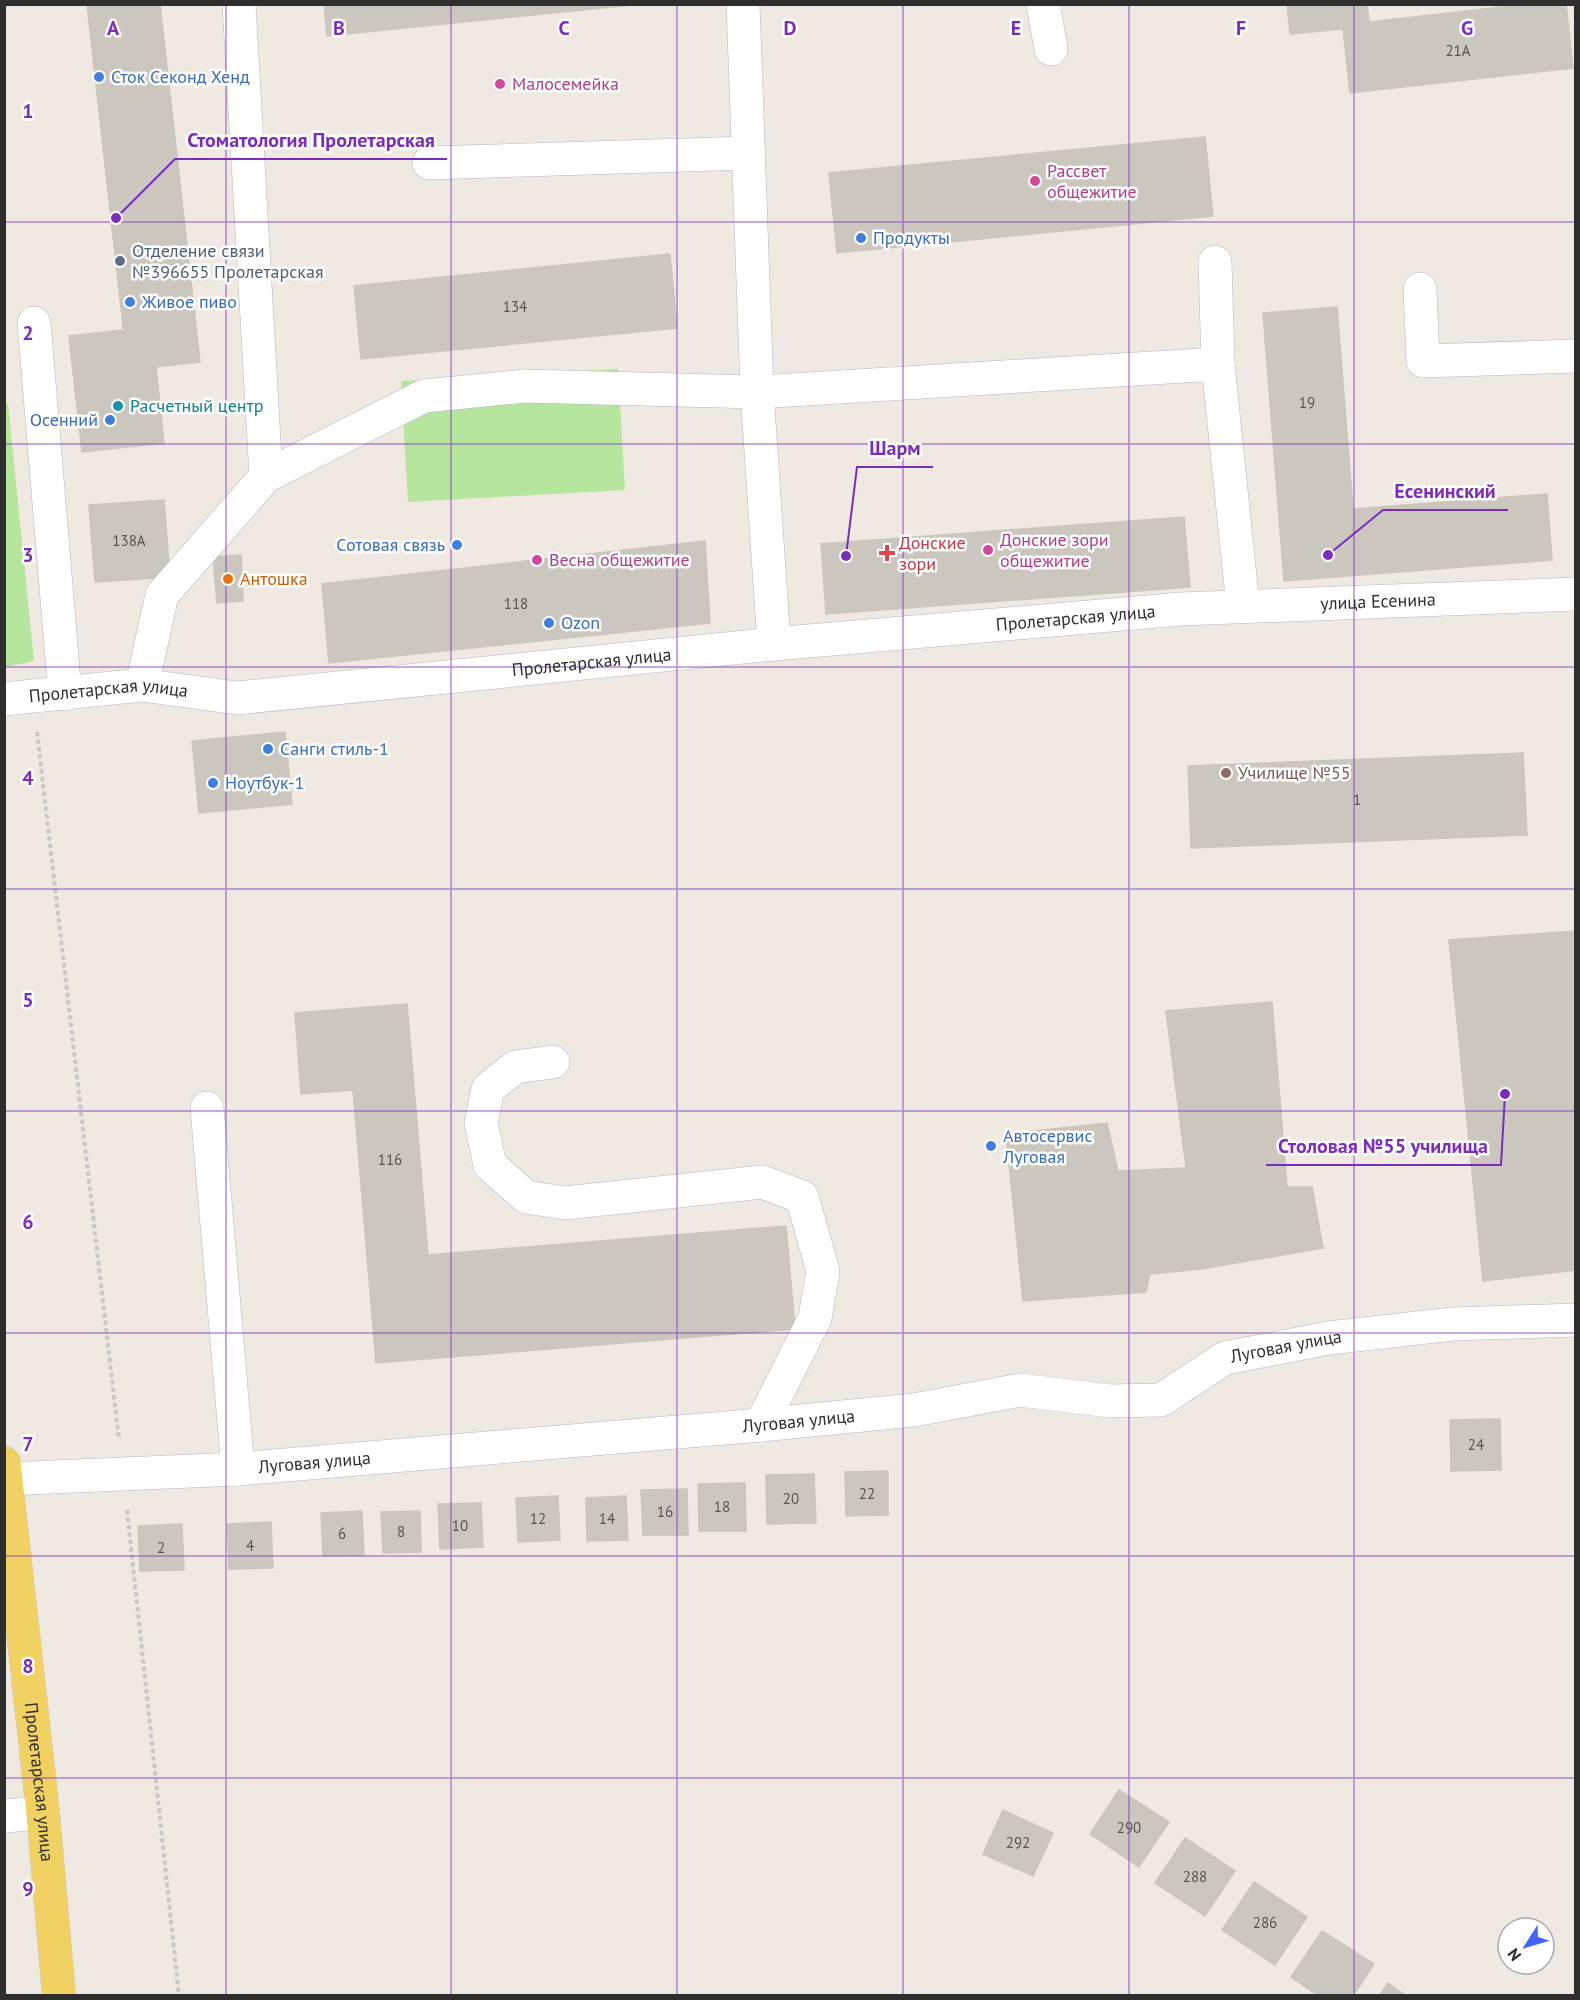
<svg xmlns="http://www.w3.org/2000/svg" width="1580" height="2000" font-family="'PT Sans',sans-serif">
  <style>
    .green { fill: #b6e59e }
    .building { fill: #cbc7bf; stroke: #cbc5ba; stroke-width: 1.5 }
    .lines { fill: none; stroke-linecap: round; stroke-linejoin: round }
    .minor-casing { stroke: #b4b7c1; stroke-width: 34 }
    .major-casing { stroke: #c9c9c9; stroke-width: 34 }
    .path { stroke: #c9c9c9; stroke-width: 4; stroke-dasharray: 4.5 3; stroke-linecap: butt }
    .minor { stroke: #fff; stroke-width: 33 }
    .major { stroke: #f2d163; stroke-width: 33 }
    .grid { fill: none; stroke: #7b2cbf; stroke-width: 1.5; stroke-opacity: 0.55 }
    .shop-dot { fill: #3f7fe0; stroke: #fff; stroke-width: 2 }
    .hotel-dot { fill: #d1479c; stroke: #fff; stroke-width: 2 }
    .service-dot { fill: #5c6f8a; stroke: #fff; stroke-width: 2 }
    .culture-dot { fill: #0f9aa8; stroke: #fff; stroke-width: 2 }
    .health-dot { fill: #e0444e; stroke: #fff; stroke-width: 2 }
    .food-dot { fill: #e8710a; stroke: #fff; stroke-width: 2 }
    .education-dot { fill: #8d6e63; stroke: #fff; stroke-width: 2 }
    .labels { text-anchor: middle; stroke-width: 5; stroke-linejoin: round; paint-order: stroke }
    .number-label { font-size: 15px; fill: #555452 }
    .shop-label { font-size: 18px; fill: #366cbe; stroke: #fff; text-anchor: start }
    .hotel-label { font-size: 18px; fill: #b23c85; stroke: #fff; text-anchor: start }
    .service-label { font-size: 18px; fill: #4e5e75; stroke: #fff; text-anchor: start }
    .culture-label { font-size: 18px; fill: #0d838f; stroke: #fff; text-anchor: start }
    .health-label { font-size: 18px; fill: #be3a42; stroke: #fff; text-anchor: start }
    .food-label { font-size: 18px; fill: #c56008; stroke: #fff; text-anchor: start }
    .street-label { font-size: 18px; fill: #2e2e2e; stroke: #fff }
    .education-label { font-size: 18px; fill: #785e54; stroke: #fff; text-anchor: start }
    .grid-label { font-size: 20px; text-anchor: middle; font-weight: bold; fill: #7b2cbf; stroke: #fff; stroke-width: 5; stroke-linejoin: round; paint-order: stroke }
    .leader { fill: none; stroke: #7b2cbf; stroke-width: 2 }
    .callout-dot { fill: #7b2cbf; stroke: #fff; stroke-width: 2 }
    .callout-label { font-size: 20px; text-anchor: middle; font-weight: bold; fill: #7b2cbf; stroke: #fff; stroke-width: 5; stroke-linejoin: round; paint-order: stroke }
  </style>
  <rect width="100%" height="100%" fill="#efe9e1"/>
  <path class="green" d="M618 369 625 490 408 502 401 381Z
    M5 403H8L34 661 5 667Z"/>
  <path class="building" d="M87 4H160L200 362 128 370Z
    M324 4H641L327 36Z
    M1287 4H1367L1369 22 1529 4H1566L1573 68 1350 93 1343 29 1290 34Z
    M1205 137 1213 216 837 253 829 173Z
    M670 254 677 328 361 359 354 286Z
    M1337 307 1353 509 1547 494 1552 560 1284 581 1263 313Z
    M123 330 128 370 156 367 164 443 82 452 69 336Z
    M164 500 170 577 95 582 89 505Z
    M1184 517 1190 587 826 614 821 544Z
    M705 541 710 623 329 663 322 584Z
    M241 555 243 601 217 603 213 557Z
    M285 732 292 804 199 813 192 741Z
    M1523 753 1527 835 1191 848 1188 766Z
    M1576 931V1270L1483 1281 1449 940Z
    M1272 1002 1287 1187H1312L1323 1248 1201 1269 1150 1274 1146 1292 1023 1301 1006 1134 1107 1123 1118 1171 1186 1168 1166 1011Z
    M407 1004 428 1255 786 1226 795 1329 376 1363 353 1090 301 1094 295 1013Z
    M1500 1419 1501 1470 1451 1471 1450 1420Z
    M888 1471V1515L846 1516 845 1472Z
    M814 1474 816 1523 767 1524 766 1475Z
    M745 1483 746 1531H699L698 1484Z
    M687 1489 688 1535H643L641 1490Z
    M558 1496 560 1540 518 1542 516 1498Z
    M626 1496 628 1540 587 1541 586 1498Z
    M481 1503 483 1547 440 1549 438 1504Z
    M362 1511 364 1555 323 1556 321 1513Z
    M420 1511 421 1552 383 1553 381 1512Z
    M271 1522 273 1568 229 1569 227 1524Z
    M182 1524 184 1570 140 1571 138 1526Z
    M1119 1790 1169 1822 1139 1867 1090 1834Z
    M1003 1810 1053 1833 1033 1876 983 1854Z
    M1185 1838 1235 1871 1205 1916 1155 1883Z
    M1254 1882 1307 1917 1275 1965 1222 1930Z
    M1322 1931 1374 1964 1353 1996H1319L1291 1977Z
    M1388 1983 1406 1996H1379Z"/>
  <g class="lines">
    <g class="minor-casing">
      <g id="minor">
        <path d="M239 4 266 476"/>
        <path d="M743 4 757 392 774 644"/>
        <path d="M1043 4 1051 49"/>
        <path d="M429 163 749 153"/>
        <path d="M1420 289 1423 361 1576 356"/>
        <path d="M34 323 65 694"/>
        <path d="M1218 364 1243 606"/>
        <path d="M142 685 162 595 266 476 424 396 525 386 757 392 1218 364 1215 262"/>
        <path id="s1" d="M4 699 142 685 237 698 774 644 1181 609 1576 594"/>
        <path d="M553 1062 515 1067 488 1089 481 1123 490 1165 526 1197 565 1203 762 1182 802 1197 823 1271 815 1318 761 1425"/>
        <path d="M207 1108 238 1469"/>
        <path id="s2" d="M6 1479 238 1469 761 1425 914 1410 1020 1390 1110 1401 1161 1400 1225 1358 1329 1338 1453 1324 1576 1320"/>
        <path d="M4 1816 43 1813"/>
      </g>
    </g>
    <g class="major-casing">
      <g id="major">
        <path id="s3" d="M4 1463 43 1813 59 1996"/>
      </g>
    </g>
    <path class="path" d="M37 732 119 1440
      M127 1510 179 1996"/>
    <use href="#minor" class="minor"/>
    <use href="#major" class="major"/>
  </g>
  <path class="grid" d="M226 4V1996M451 4V1996M677 4V1996M903 4V1996M1129 4V1996M1354 4V1996M4 222H1576M4 444H1576M4 667H1576M4 889H1576M4 1111H1576M4 1333H1576M4 1556H1576M4 1778H1576"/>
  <g class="shop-dot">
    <circle cx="99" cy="77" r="6"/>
    <circle cx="861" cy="238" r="6"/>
    <circle cx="130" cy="302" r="6"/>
    <circle cx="110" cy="420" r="6"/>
    <circle cx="457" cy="545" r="6"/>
    <circle cx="549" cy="623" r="6"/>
    <circle cx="268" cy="749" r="6"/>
    <circle cx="213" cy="783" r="6"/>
    <circle cx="991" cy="1146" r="6"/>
  </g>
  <g class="hotel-dot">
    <circle cx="500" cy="84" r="6"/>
    <circle cx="1035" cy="181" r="6"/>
    <circle cx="988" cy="550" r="6"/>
    <circle cx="537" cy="560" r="6"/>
  </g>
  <circle class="service-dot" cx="120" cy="261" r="6"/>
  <circle class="culture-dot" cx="118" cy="406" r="6"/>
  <path class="health-dot" d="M884 544h6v6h6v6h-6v6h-6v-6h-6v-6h6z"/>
  <circle class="food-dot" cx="228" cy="579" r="6"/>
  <circle class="education-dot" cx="1226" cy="773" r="6"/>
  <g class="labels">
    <g class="number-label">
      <text x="1458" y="56">21А</text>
      <text x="515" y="312">134</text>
      <text x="1307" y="408">19</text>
      <text x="129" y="546">138А</text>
      <text x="516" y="609">118</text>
      <text x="1357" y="805">1</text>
      <text x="390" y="1165">116</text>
      <text x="1476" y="1450">24</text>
      <text x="867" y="1499">22</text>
      <text x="791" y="1504">20</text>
      <text x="722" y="1512">18</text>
      <text x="665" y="1517">16</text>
      <text x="538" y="1524">12</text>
      <text x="607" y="1524">14</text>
      <text x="460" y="1531">10</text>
      <text x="401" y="1537">8</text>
      <text x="342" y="1539">6</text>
      <text x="250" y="1551">4</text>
      <text x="161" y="1553">2</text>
      <text x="1129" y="1833">290</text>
      <text x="1018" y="1848">292</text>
      <text x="1195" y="1882">288</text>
      <text x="1265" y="1928">286</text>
    </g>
    <g class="shop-label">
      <text x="111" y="83">Сток Секонд Хенд</text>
      <text x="873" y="244">Продукты</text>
      <text x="142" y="308">Живое пиво</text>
      <text x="98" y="426" text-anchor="end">Осенний</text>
      <text x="445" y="551" text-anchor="end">Сотовая связь</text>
      <text x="561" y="629">Ozon</text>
      <text x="280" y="755">Санги стиль-1</text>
      <text x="225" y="789">Ноутбук-1</text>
      <text x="1003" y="1142">Автосервис<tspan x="1003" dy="21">Луговая</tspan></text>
    </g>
    <g class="hotel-label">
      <text x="512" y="90">Малосемейка</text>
      <text x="1047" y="177">Рассвет<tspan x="1047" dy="21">общежитие</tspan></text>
      <text x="1000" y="546">Донские зори<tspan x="1000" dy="21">общежитие</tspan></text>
      <text x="549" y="566">Весна общежитие</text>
    </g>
    <g class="service-label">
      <text x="132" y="257">Отделение связи<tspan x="132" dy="21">№396655 Пролетарская</tspan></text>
    </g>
    <g class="culture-label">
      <text x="130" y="412">Расчетный центр</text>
    </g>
    <g class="health-label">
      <text x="899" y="549">Донские<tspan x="899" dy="21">зори</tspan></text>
    </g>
    <g class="food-label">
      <text x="240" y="585">Антошка</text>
    </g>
    <g class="street-label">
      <text dy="6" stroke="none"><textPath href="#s1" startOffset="1380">улица Есенина</textPath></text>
      <text dy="6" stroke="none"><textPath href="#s1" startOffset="1077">Пролетарская улица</textPath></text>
      <text dy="6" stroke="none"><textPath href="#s1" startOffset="591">Пролетарская улица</textPath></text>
      <text dy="6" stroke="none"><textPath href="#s1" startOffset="105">Пролетарская улица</textPath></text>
      <text dy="6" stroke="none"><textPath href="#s2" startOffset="1299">Луговая улица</textPath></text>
      <text dy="6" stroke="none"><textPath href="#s2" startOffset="795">Луговая улица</textPath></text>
      <text dy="6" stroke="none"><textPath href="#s2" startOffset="309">Луговая улица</textPath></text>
      <text dy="6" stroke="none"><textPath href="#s3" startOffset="321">Пролетарская улица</textPath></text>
    </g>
    <g class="education-label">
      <text x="1238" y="779">Училище №55</text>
    </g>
  </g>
  <g class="grid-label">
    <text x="113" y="35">A</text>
    <text x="339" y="35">B</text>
    <text x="564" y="35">C</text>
    <text x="790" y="35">D</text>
    <text x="1016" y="35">E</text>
    <text x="1241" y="35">F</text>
    <text x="1467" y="35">G</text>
    <text x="28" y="118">1</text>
    <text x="28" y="340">2</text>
    <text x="28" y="562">3</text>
    <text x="28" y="785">4</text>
    <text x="28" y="1007">5</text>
    <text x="28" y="1229">6</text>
    <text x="28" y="1451">7</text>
    <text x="28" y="1673">8</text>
    <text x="28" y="1896">9</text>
  </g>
  <path class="leader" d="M116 218L175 159H447M846 556L857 467H933M1328 555L1383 510H1508M1505 1094L1501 1165H1266"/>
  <g class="callout-dot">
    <circle cx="116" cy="218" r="6"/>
    <circle cx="846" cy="556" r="6"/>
    <circle cx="1328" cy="555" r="6"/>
    <circle cx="1505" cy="1094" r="6"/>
  </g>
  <g class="callout-label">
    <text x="311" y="147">Стоматология Пролетарская</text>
    <text x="895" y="455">Шарм</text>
    <text x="1445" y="498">Есенинский</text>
    <text x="1383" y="1153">Столовая №55 училища</text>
  </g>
  <rect width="1580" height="2000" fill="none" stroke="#2e2e2e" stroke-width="12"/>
  <g transform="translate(1526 1946) rotate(233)"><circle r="28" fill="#ffffff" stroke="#ababab" stroke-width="1.5"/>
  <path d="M0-4.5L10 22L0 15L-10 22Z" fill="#4264fb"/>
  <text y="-9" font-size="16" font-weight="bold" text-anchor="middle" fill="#2e2e2e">N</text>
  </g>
</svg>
